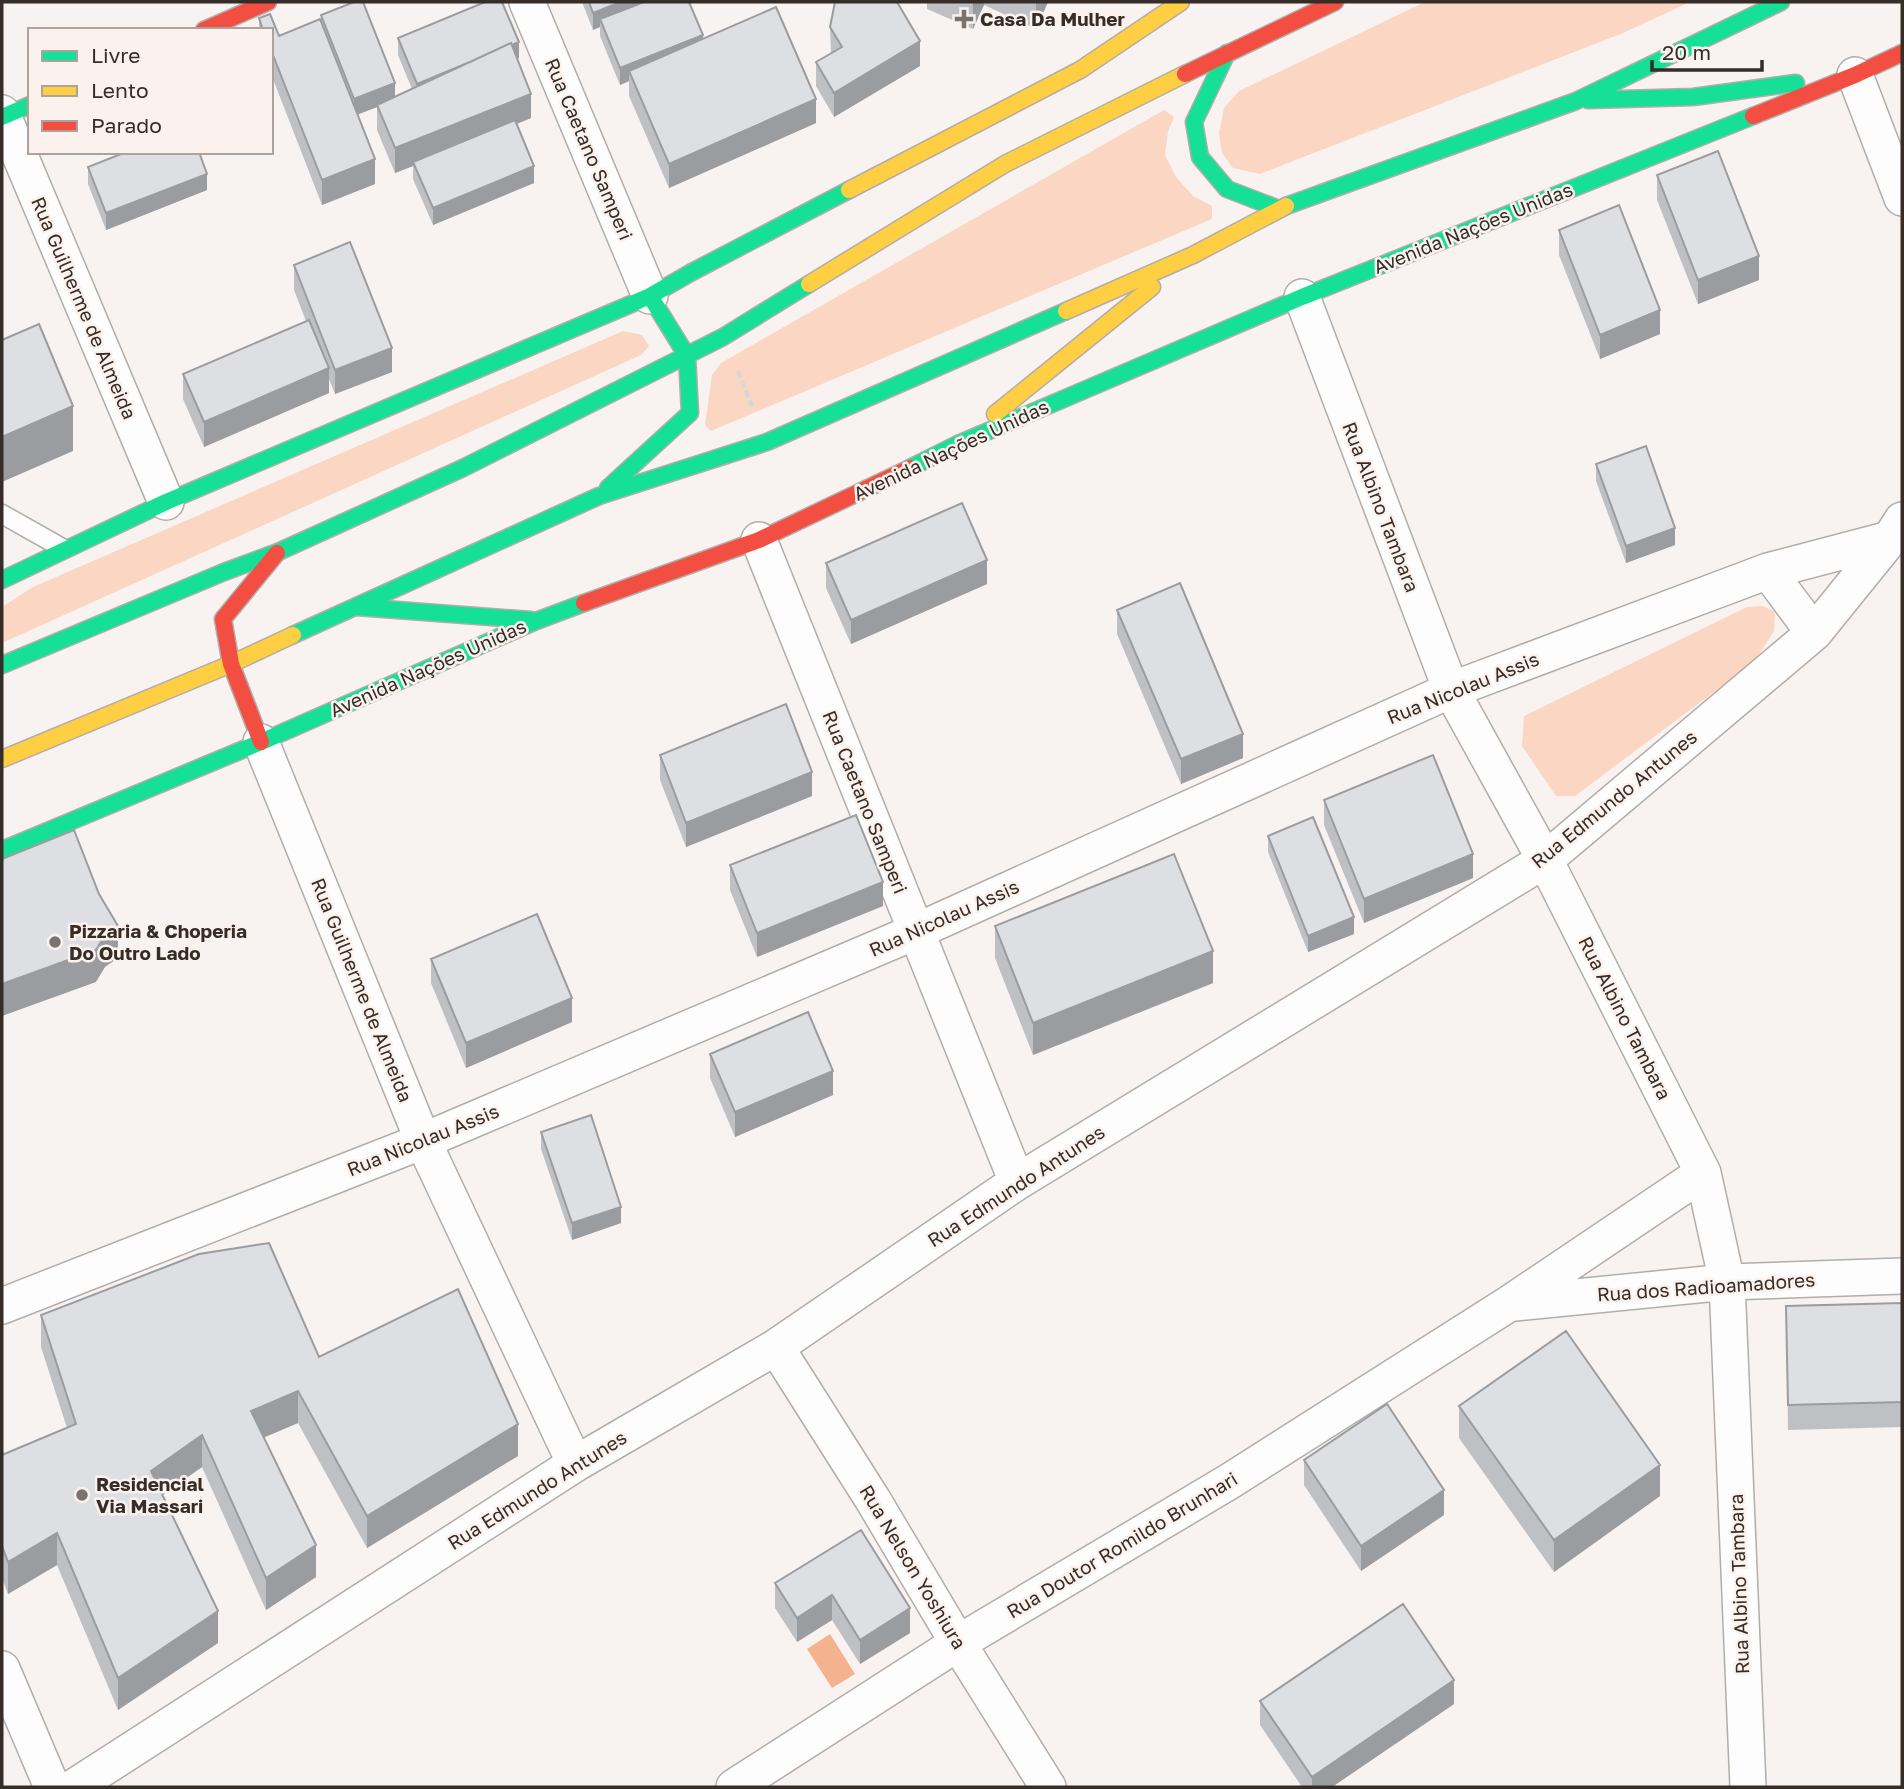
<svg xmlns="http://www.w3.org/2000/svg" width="1904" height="1789" font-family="'Golos Text',sans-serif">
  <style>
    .green { fill: #fad6c3 }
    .water { fill: #f4b28e }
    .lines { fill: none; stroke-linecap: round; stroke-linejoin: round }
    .lane-casing { stroke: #b3ada9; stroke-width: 21 }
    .street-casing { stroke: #b3ada9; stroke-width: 38 }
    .fast-casing { stroke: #b3ada9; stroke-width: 19 }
    .slow-casing { stroke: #b3ada9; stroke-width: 19 }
    .jam-casing { stroke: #b3ada9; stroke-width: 19 }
    .path { stroke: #d9d7d6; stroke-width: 4.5; stroke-dasharray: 7 3.5; stroke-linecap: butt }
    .lane { stroke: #fefdfd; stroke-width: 18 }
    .street { stroke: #fefdfd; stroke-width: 35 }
    .fast { stroke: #16e098; stroke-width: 16 }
    .slow { stroke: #ffcf43; stroke-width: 16 }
    .jam { stroke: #f24e42; stroke-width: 16 }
    .wall { fill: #bfc0c3 }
    .shaded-wall { fill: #9b9c9f }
    .building { fill: #dedfe3; stroke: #9b9c9f; stroke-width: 2 }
    .poi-dot { fill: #7a726e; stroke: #fcf2ed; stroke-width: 2.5 }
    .labels { text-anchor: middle; stroke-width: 5; stroke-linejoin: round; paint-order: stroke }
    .poi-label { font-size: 19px; font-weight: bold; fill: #362d28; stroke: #fcf2ed; text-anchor: start }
    .street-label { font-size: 19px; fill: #362d28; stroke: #fcf2ed }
  </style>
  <rect width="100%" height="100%" fill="#f8f3f0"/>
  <path class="green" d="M1425 2H1690L1623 33 1260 174 1233 168 1222 153 1219 133 1224 108 1239 91Z
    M1164 110 1174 117 1168 132 1165 155 1176 177 1193 196 1212 206V219L711 431 705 425 712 375 721 363Z
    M623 331 642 335 649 346 641 355 2 643V607L33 587Z
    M1763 606 1775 612 1774 631 1754 662 1575 796H1556L1522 746 1524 716 1747 607Z"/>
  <path class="water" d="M830 1634 855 1674 832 1688 807 1649Z"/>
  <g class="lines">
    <g class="lane-casing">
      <path id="lane" d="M2 514 64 549"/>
    </g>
    <g class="street-casing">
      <path id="street" d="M527 2 650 296
        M1855 75 1902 198
        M2 113 166 502
        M1302 297 1451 690 1545 860 1703 1173 1727 1282 1748 1787
        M759 540 1017 1182
        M1768 571 1814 633
        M261 742 423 1141 575 1464
        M1515 1303 1727 1282 1902 1276
        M2 1306 423 1141 917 931 1451 690 1768 571 1890 539
        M776 1347 873 1500 958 1643 1048 1787
        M2 1669 52 1787
        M74 1787 575 1464 776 1347 1017 1182 1545 860 1814 633 1890 539 1902 520
        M734 1787 958 1643 1230 1481 1510 1303 1703 1173"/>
    </g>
    <g class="fast-casing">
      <path id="fast" d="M1227 53 1194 122 1200 157 1227 189 1279 209
        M1588 100 1693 97 1796 83
        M2 117 30 105
        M1286 206 1576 101 1781 2
        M910 468 958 444 1302 297 1753 116
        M608 488 690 413 687 356 650 296
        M2 580 166 502 650 296 692 272 849 190
        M357 607 531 620
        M293 635 599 496 767 442 1066 311
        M2 665 224 572 278 552 463 468 723 337 809 284
        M2 850 261 742 536 621 584 603"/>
    </g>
    <g class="slow-casing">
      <path id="slow" d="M849 190 1080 70 1181 2
        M809 284 1005 164 1185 74
        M1066 311 1193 255 1286 206
        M995 414 1152 287
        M2 759 231 664 293 635"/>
    </g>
    <g class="jam-casing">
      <path id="jam" d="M204 30 268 2
        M1185 74 1335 2
        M1753 116 1855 75 1902 53
        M584 603 759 540 910 468
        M261 742 231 664 223 619 277 553"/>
    </g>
    <path class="path" d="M738 371 753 408"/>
    <use href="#lane" class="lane"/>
    <use href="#street" class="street"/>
    <use href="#fast" class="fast"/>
    <use href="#slow" class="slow"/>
    <use href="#jam" class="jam"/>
  </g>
  <path class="wall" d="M582 2H689L703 39 816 123 669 188 629 96V81L620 85 600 36V27L593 30Z
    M927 2H1048L1036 29 984 5 973 29 927 9Z
    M321 15 395 97 412 89 398 55V38L519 58 517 59 531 118 517 124 534 183 433 225 413 179V166L395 173 377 130V107L358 114 375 184 322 205 271 74V30H259V18L279 36 321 23Z
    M830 27 920 66 834 117 816 86V62L831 53Z
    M88 167 207 190 106 230 88 184Z
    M1657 175 1759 280 1698 304 1657 200Z
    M1559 230 1660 334 1600 359 1559 255Z
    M294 265 392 372 335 394 329 379V393L204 447 183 399V374L306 321 294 290Z
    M1596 464 1675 545 1626 563 1596 481Z
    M826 563 987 584 851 644 826 588Z
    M1117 610 1243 758 1181 784 1117 634Z
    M660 755 812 796 686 847 660 780Z
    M1324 800 1473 878 1364 923 1324 825Z
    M1268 836 1354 934 1308 952 1268 852Z
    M730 865 883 906 757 957 730 890Z
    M995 926 1213 983 1033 1055 995 958Z
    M431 959 572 1022 466 1068 431 983Z
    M710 1054 833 1095 735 1137 710 1078Z
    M541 1132 621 1223 572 1240 541 1149Z
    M1902 1303V1427L1788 1430 1786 1306Z
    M41 1315 319 1357 518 1456 367 1548 298 1423 264 1437 316 1577 266 1610 202 1467 162 1495 218 1643 118 1710 57 1565 8 1594 2 1578V1455L67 1428 41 1347Z
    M1459 1406 1660 1496 1554 1572 1459 1438Z
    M1304 1460 1444 1515 1361 1571 1304 1485Z
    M861 1530 910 1633 860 1664 832 1620 797 1642 775 1608V1583Z
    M1260 1701 1454 1704 1332 1787H1302L1260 1725Z"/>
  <path class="shaded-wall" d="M621 2H661L600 19V27L593 30V13Z
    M973 2H984V5L973 29Z
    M1036 2H1048L1036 29Z
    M703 35V52L629 71V81L620 85V68Z
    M920 41V66L834 117V93Z
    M519 42V58L417 101V84Z
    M395 83V100L354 116V99Z
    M531 94V118L415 165 413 162V166L395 173V148Z
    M816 99V123L669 188V164Z
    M375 159V184L322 205V180Z
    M534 166V183L433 225V208Z
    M207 174V190L106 230V213Z
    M1759 256V280L1698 304V280Z
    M1660 310V334L1600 359V335Z
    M392 348V372L335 394V370Z
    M329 368V393L204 447V422Z
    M73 406V451L2 482V437Z
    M1675 528V545L1626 563V546Z
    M987 560V584L851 644V620Z
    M1243 734V758L1181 784V759Z
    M812 772V796L686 847V823Z
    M1473 854V878L1364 923V899Z
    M883 882V906L757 957V933Z
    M1354 917V934L1308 952V936Z
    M118 926V958L105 967 96 982 2 1016V984Z
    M1213 951V983L1033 1055V1023Z
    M572 998V1022L466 1068V1043Z
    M833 1071V1095L735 1137V1112Z
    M621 1207V1223L572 1240V1223Z
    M298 1391V1423L251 1443V1411Z
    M518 1424V1456L367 1548V1516Z
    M202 1435V1467L151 1503V1471Z
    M1660 1465V1496L1554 1572V1540Z
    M1444 1490V1515L1361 1571V1546Z
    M57 1533V1565L8 1594V1562Z
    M316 1545V1577L266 1610V1578Z
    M832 1595V1620L797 1642V1618Z
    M910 1608V1633L860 1664V1640Z
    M218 1611V1643L118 1710V1678Z
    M1454 1680V1704L1332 1787H1312V1777Z"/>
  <path class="building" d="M354 2H363L395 83 354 99 321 15Z
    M485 2H502L519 42 512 45 511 43 470 62 417 84 398 38Z
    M589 2H621L593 13Z
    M644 2H689L703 35 620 68 600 19Z
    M835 2H897L920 41 834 93 816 62 842 47 830 27Z
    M776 7 816 99 669 164 629 71Z
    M270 14 279 36 320 19 375 159 322 180 271 50V30H263L259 18Z
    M511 43 531 94 395 148 377 105Z
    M515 120 534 166 433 208 413 162Z
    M1718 151 1759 256 1698 280 1657 175Z
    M126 152H199L207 174 106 213 88 167Z
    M1619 205 1660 310 1600 335 1559 230Z
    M350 242 392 348 335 370 294 265Z
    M309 320 329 368 204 422 183 374Z
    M39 324 73 406 2 437V340Z
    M1646 446 1675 528 1626 546 1596 464Z
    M962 503 987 560 851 620 826 563Z
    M1180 583 1243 734 1181 759 1117 610Z
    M786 704 812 772 686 823 660 755Z
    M1433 755 1473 854 1364 899 1324 800Z
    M856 815 883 882 757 933 730 865Z
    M1313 817 1354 917 1308 936 1268 836Z
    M74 830 99 894 118 926 105 935 96 950 2 984V859Z
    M1174 854 1213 951 1033 1023 995 926Z
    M537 914 572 998 466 1043 431 959Z
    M808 1012 833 1071 735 1112 710 1054Z
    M591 1115 621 1207 572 1223 541 1132Z
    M269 1243 319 1357 458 1289 518 1424 367 1516 298 1391 251 1411 316 1545 266 1578 202 1435 151 1471 218 1611 118 1678 57 1533 8 1562 2 1546V1455L76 1424 41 1315 199 1254Z
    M1902 1303V1402L1788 1405 1786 1306Z
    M1566 1331 1660 1465 1554 1540 1459 1406Z
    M1387 1404 1444 1490 1361 1546 1304 1460Z
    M861 1530 910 1608 860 1640 832 1595 797 1618 775 1583Z
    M1403 1604 1454 1680 1312 1777 1260 1701Z"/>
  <g class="poi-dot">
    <path d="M960.5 8.5h7v7h7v7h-7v7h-7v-7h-7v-7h7z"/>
    <circle cx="55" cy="942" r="7"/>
    <circle cx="82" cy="1495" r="7"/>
  </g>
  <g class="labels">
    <g class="poi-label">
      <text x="980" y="26">Casa Da Mulher</text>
      <text x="69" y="938">Pizzaria &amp; Choperia<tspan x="69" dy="22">Do Outro Lado</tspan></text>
      <text x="96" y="1491">Residencial<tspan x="96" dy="22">Via Massari</tspan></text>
    </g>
    <g class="street-label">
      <text transform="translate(589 149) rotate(67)" y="7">Rua Caetano Samperi</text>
      <text transform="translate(1473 228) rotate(-22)" y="7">Avenida Nações Unidas</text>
      <text transform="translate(84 308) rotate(67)" y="7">Rua Guilherme de Almeida</text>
      <text transform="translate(951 450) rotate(-25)" y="7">Avenida Nações Unidas</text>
      <text transform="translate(1381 507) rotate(69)" y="7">Rua Albino Tambara</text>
      <text transform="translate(428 668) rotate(-24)" y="7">Avenida Nações Unidas</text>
      <text transform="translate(1463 688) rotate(-22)" y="7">Rua Nicolau Assis</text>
      <text transform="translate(1614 799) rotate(-39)" y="7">Rua Edmundo Antunes</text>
      <text transform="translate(865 802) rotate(68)" y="7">Rua Caetano Samperi</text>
      <text transform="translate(944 918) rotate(-24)" y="7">Rua Nicolau Assis</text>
      <text transform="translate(362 990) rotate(68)" y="7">Rua Guilherme de Almeida</text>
      <text transform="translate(1625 1018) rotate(63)" y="7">Rua Albino Tambara</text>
      <text transform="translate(423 1140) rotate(-22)" y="7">Rua Nicolau Assis</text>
      <text transform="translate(1016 1186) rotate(-33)" y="7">Rua Edmundo Antunes</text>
      <text transform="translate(1706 1287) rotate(-4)" y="7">Rua dos Radioamadores</text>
      <text transform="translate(537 1490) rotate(-32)" y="7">Rua Edmundo Antunes</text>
      <text transform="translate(1122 1545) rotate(-31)" y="7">Rua Doutor Romildo Brunhari</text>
      <text transform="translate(913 1567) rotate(59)" y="7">Rua Nelson Yoshiura</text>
      <text transform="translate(1739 1584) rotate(-92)" y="7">Rua Albino Tambara</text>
    </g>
  </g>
  <rect width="1904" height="1789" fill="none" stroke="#362d28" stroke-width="7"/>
  <rect x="28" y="28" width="245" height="126" fill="#fcf2ed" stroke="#ada39e" stroke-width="2"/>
  <rect x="42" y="51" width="35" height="10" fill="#16e098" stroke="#ada39e" stroke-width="2"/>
  <text x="91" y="63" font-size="21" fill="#362d28">Livre</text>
  <rect x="42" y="86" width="35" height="10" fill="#ffcf43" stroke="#ada39e" stroke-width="2"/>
  <text x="91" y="98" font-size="21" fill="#362d28">Lento</text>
  <rect x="42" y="121" width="35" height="10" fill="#f24e42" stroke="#ada39e" stroke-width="2"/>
  <text x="91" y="133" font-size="21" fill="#362d28">Parado</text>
  <path d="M1652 60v10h110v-10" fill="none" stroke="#362d28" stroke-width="3.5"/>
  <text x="1662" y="60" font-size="21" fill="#362d28" stroke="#fcf2ed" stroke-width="5" paint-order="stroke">20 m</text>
</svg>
